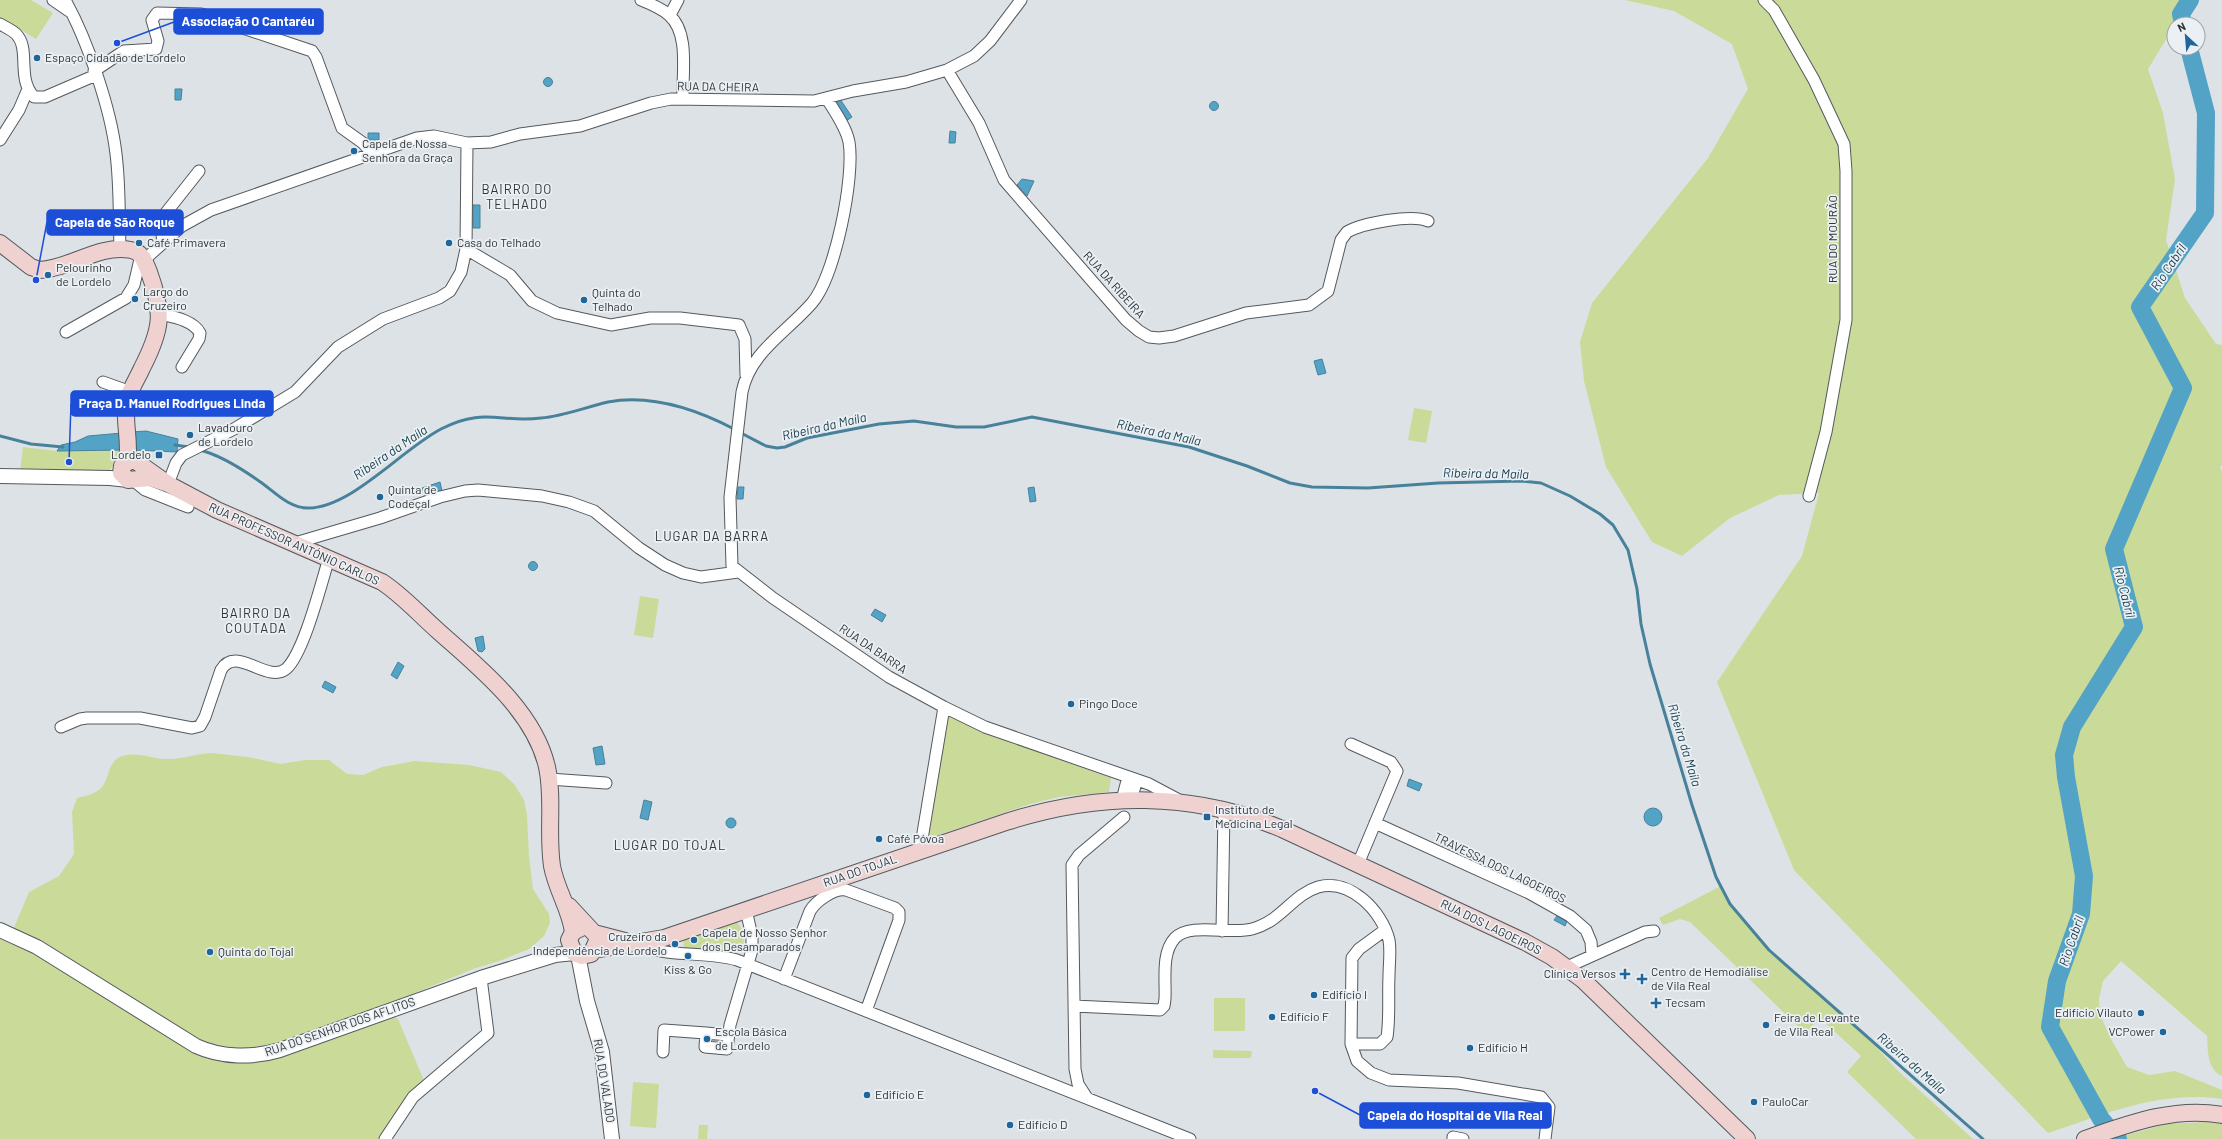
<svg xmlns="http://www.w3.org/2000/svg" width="2222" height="1139" font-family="Barlow,sans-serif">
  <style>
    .green { fill: #cada98 }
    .water { fill: #52a3c6; stroke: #48819a }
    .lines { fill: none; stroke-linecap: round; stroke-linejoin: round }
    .stream { stroke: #48819a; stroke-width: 3 }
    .river { stroke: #52a3c6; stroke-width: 18 }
    .minor-casing { stroke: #54595d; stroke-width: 13 }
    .tertiary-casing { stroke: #54595d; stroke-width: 16 }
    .secondary-casing { stroke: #54595d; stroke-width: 18 }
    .minor { stroke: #fff; stroke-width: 11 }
    .tertiary { stroke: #fff; stroke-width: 14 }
    .secondary { stroke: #efd1d0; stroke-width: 16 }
    .poi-dot { fill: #20669b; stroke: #eaf0f4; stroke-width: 1.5 }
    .labels { text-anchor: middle; stroke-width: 3.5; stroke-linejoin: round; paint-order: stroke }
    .poi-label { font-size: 12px; fill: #313335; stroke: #eaf0f4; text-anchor: start }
    .street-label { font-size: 12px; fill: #313335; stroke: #eaf0f4 }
    .neighbourhood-label { font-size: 13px; letter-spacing: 1px; fill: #313335; stroke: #eaf0f4 }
    .water-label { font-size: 13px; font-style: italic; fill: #193e4d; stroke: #eaf0f4 }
    .leader { fill: none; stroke: #1d4ed8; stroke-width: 1.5 }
    .callout-dot { fill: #1d4ed8; stroke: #eaf0f4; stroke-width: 1.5 }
    .callout { fill: #1d4ed8; stroke: #1d4ed8; stroke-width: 1.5 }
    .callout-label { font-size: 13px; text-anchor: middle; font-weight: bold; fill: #fff }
  </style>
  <rect width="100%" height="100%" fill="#dde2e7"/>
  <path class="green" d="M0 0H31L53 13 36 39 0 17Z
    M1625 0H2190L2148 69 2163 113 2175 179 2166 240 2185 298 2216 344 2222 345V466H2220L2222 472V1076C2207 1069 2208 1051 2207 1036L2121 961 2103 981 2099 999 2100 1015 2111 1039 2127 1067 2149 1075 2175 1071 2222 1090V1099C2160 1090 2106 1114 2048 1133L1794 870 1717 682 1802 556 1819 493 1779 495 1730 518 1682 556 1652 542 1606 467 1584 381 1580 342 1592 303 1708 158 1748 89 1732 44 1674 11Z
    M1414 408 1432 411 1426 443 1408 440Z
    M23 447 57 451 122 450C118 457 115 466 107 472L20 471Z
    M640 596 659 599 653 638 634 635Z
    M948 714 986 733 1111 778 1109 792 1059 797 1030 804 927 839Z
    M212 753 248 757 281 764 305 760H329L347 774 363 775 382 767 415 761 469 765 501 772 514 784 524 800 527 815 529 856 533 889 549 914 550 923 544 936 529 949 502 960 473 969 410 995 278 1044 238 1049 204 1042 55 950 13 930 29 892 59 876 74 854 72 812 77 798C85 796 96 794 102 787 109 779 107 766 118 758 131 750 150 758 164 759 179 760 196 754 212 753Z
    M1721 886 1741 919 1769 950 1863 1032 1896 1069 1973 1139H1916L1847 1072 1861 1056 1820 1018 1805 1033 1690 922 1680 919 1663 925 1659 918Z
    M735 921C744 927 747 943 740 951L734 953 684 949 683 936Z
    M0 939 28 951 63 970 184 1045 252 1062 390 1016 398 1019 425 1083 399 1110 379 1139H0Z
    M1214 998H1245V1031H1214Z
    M1213 1050 1252 1051 1251 1058H1213Z
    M633 1082 659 1084 656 1128 630 1126Z
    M2207 1122 2222 1124V1139H2112L2167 1124Z
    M699 1125H708L707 1139H698Z"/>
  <path class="water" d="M543.5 82a4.5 4.5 0 1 1 9 0a4.5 4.5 0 1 1-9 0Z
    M175 89H182L181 100H175Z
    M840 99 852 117 846 121 834 103Z
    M1209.5 106a4.5 4.5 0 1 1 9 0a4.5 4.5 0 1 1-9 0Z
    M950 131 956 132 955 143H949Z
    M368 133H379V140H368Z
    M1022 179 1034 181 1027 196 1017 185Z
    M473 205H480V228H473Z
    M1322 359 1326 373 1318 375 1314 361Z
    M146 431 178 439 177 452 133 450 132 432Z
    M122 433V450L57 451 61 445 75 442 88 436Z
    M440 482 442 491 425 496 422 488Z
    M738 487H744L743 499H737Z
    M1034 487 1036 501 1030 502 1028 488Z
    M528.5 566a4.5 4.5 0 1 1 9 0a4.5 4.5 0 1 1-9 0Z
    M875 609 886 615 882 622 871 615Z
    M483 636 485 649 482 652 478 651 475 638Z
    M398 662 404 666 397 679 391 675Z
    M325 681 336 687 333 693 322 687Z
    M602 746 605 764 596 765 593 748Z
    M1409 779 1422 784 1419 791 1407 786Z
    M644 800 652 802 648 820 640 818Z
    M1644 817a9 9 0 1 1 18 0a9 9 0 1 1-18 0Z
    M726 823a5 5 0 1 1 10 0a5 5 0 1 1-10 0Z
    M1557 916 1567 921 1565 926 1554 920Z"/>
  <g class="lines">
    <path class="stream" d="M741 433 766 446 777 448 785 447 807 438 879 424 914 421 956 427H984L1032 417 1189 447 1247 466 1290 483 1312 487 1368 488 1438 483 1522 481 1541 483 1570 496 1600 514 1613 525 1628 550 1637 589 1641 624 1650 664 1692 805 1716 877 1730 904 1769 950 1983 1139
      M0 436 31 444 63 447
      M175 445 189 447
      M200 450C220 455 242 469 259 481 274 491 288 508 308 508 351 508 401 450 441 429 483 407 500 423 541 418 564 416 586 407 608 402 651 394 698 410 736 430"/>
    <path class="river" d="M2183 24 2181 14 2190 0
      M2118 1139 2101 1119 2050 1027 2057 981 2081 914 2084 876 2066 777 2064 755 2072 727 2134 627 2114 549 2183 388 2140 307 2205 213 2206 113 2189 48"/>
    <g class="minor-casing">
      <path id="minor" d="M53 0 69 11
        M65 0C87 39 111 109 116 154 120 185 119 217 120 249
        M641 0C651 4 661 8 669 15 690 33 682 74 683 98
        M1764 0 1774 10 1814 80 1844 144 1846 171V320L1826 432 1809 496
        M670 15 678 0
        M0 24C5 27 12 30 16 34 31 49 16 78 34 97H45L96 75
        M947 70 979 123 1004 180 1126 320 1139 331 1149 337 1159 338 1174 336 1246 313 1309 305 1328 291 1341 240 1347 232C1363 223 1411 214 1428 221
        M94 71 124 51 156 49 158 41 152 20 157 13 201 14 312 51 316 57 342 128 363 143 372 153
        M827 99C835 112 846 127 849 142 855 177 835 276 812 303 787 332 750 352 742 392L730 497 732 566 773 598 889 677 944 707 985 727 1149 784 1181 801
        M0 140 19 110 28 89
        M163 243 161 226 165 214 199 171
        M466 249 510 275 532 301 557 313 611 325 650 318H680L739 325 745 339 746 375
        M144 260 182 226 211 210 417 138 434 136 467 143 491 142 520 134 580 126 651 103 671 99 814 101 853 91 906 82 947 70 974 56 990 41 1021 0
        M160 314C173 317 193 320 200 333L199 339 182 367
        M66 332 126 298 134 285 141 255
        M103 382 131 392
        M134 481 145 490 188 507
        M168 484 176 463 182 455 234 429 295 392 338 347 383 319 439 298 450 291 461 272 466 249 467 143
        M295 543 380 518 440 497 465 491 478 490 542 496 569 502 594 511 639 548 665 565 683 573 701 577 738 572
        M61 727 80 719 87 718H140L192 728 200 726 205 717 221 670C236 644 267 684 286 669 304 653 321 584 329 558
        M1351 744 1391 762 1397 771 1358 864
        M549 779 606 783
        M1131 799 1137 780
        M1122 800 1128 777
        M1375 823 1529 893 1570 916 1586 930 1591 942 1592 956
        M920 851 944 707
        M1385 930 1359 949 1352 958 1351 1044 1357 1061 1371 1073 1389 1080 1458 1083 1541 1097 1549 1107 1545 1139
        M1222 931 1224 810
        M636 943C667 959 704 950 737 960L1190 1139
        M1567 967 1645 932 1654 931
        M784 979 810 911C816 901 834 888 846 890L895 908 899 912V920L866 1011
        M1074 1006 1160 1010 1164 1006 1165 999C1166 980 1161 953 1175 938 1190 922 1231 935 1252 929 1282 921 1292 895 1318 887 1350 878 1382 911 1389 940 1391 951 1389 965 1389 976 1388 996 1390 1018 1387 1037L1380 1044H1351
        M728 1035 706 1033 705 1047 727 1049 730 1025 752 950V936L746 910
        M663 1052 664 1030 706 1033
        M1087 1098 1078 1084 1075 1069 1072 865 1079 855 1124 817
        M385 1139 413 1097 488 1033 481 978
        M1453 1139V1137L1463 1139"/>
    </g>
    <g class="tertiary-casing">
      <path id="tertiary" d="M0 476 110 478 128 480
        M0 930 37 947 196 1046C222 1058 253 1058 280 1050L481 978 555 955 574 953
        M578 955 587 1001 602 1052 612 1139"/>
    </g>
    <g class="secondary-casing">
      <path id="secondary" d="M0 243 31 267 40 270C72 268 98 244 131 250 143 252 145 263 149 272 164 313 162 329 142 368 138 377 131 388 128 398 122 418 131 441 127 461
        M168 484 150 478 128 480 121 473 122 466 131 460 137 462 168 484 217 510 382 582C402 595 419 614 437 630 478 667 534 710 547 767 554 799 547 833 552 866 556 889 570 909 573 932
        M569 906 594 933 625 941
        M581 928 573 932 569 940 574 953 582 956 591 954 597 941
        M594 950 664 938 1006 822C1100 792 1191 791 1282 829L1525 942 1552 957 1583 980 1747 1139
        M2085 1139C2128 1124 2175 1106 2222 1115"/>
    </g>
    <use href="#minor" class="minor"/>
    <use href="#tertiary" class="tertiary"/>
    <use href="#secondary" class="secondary"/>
  </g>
  <g class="poi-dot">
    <circle cx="37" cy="58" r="4"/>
    <circle cx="354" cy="151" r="4"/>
    <circle cx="139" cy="243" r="4"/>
    <circle cx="449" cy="243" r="4"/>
    <circle cx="48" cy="275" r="4"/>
    <circle cx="135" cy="299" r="4"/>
    <circle cx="584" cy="300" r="4"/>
    <circle cx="190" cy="435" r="4"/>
    <rect x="155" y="451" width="8" height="8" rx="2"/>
    <circle cx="380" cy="497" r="4"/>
    <circle cx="1071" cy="704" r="4"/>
    <rect x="1203" y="813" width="8" height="8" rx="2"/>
    <circle cx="879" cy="839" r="4"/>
    <circle cx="694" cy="940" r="4"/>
    <circle cx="675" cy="944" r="4"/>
    <circle cx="210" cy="952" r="4"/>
    <circle cx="688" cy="956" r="4"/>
    <path d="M1623 968h4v4h4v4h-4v4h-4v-4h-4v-4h4z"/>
    <path d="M1640 973h4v4h4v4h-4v4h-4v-4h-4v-4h4z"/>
    <circle cx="1314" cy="995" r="4"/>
    <path d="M1654 997h4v4h4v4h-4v4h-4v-4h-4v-4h4z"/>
    <circle cx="2141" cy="1013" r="4"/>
    <circle cx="1272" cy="1017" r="4"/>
    <circle cx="1766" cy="1025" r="4"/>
    <circle cx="2163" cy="1032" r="4"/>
    <circle cx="707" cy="1039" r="4"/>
    <circle cx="1470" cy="1048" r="4"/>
    <circle cx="867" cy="1095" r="4"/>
    <circle cx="1754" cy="1102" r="4"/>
    <circle cx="1010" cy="1125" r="4"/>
  </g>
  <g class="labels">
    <g class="poi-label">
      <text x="45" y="62">Espaço Cidadão de Lordelo</text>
      <text x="362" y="148">Capela de Nossa<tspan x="362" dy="14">Senhora da Graça</tspan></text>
      <text x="147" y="247">Café Primavera</text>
      <text x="457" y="247">Casa do Telhado</text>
      <text x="56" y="272">Pelourinho<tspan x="56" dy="14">de Lordelo</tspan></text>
      <text x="143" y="296">Largo do<tspan x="143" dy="14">Cruzeiro</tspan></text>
      <text x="592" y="297">Quinta do<tspan x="592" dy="14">Telhado</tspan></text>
      <text x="198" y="432">Lavadouro<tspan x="198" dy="14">de Lordelo</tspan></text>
      <text x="151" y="459" text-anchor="end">Lordelo</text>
      <text x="388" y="494">Quinta de<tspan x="388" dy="14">Codeçal</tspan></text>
      <text x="1079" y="708">Pingo Doce</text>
      <text x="1215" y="814">Instituto de<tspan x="1215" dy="14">Medicina Legal</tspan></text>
      <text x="887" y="843">Café Póvoa</text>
      <text x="702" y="937">Capela de Nosso Senhor<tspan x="702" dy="14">dos Desamparados</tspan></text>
      <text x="667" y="941" text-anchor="end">Cruzeiro da<tspan x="667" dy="14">Independência de Lordelo</tspan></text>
      <text x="218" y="956">Quinta do Tojal</text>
      <text x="688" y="974" text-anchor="middle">Kiss &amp; Go</text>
      <text x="1651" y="976">Centro de Hemodiálise<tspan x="1651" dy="14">de Vila Real</tspan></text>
      <text x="1616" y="978" text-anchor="end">Clínica Versos</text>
      <text x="1322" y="999">Edifício I</text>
      <text x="1665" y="1007">Tecsam</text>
      <text x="2133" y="1017" text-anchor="end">Edifício Vilauto</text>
      <text x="1280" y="1021">Edifício F</text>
      <text x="1774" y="1022">Feira de Levante<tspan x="1774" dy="14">de Vila Real</tspan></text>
      <text x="715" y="1036">Escola Básica<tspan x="715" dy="14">de Lordelo</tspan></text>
      <text x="2155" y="1036" text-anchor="end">VCPower</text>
      <text x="1478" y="1052">Edifício H</text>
      <text x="875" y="1099">Edifício E</text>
      <text x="1762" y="1106">PauloCar</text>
      <text x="1018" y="1129">Edifício D</text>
    </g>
    <g class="street-label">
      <text transform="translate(718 87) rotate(1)" y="4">RUA DA CHEIRA</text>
      <text transform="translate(1833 239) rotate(-90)" y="4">RUA DO MOURÃO</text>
      <text transform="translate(1114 285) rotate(48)" y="4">RUA DA RIBEIRA</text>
      <text transform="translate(294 544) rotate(24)" y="4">RUA PROFESSOR ANTÓNIO CARLOS</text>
      <text transform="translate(873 649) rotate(34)" y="4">RUA DA BARRA</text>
      <text transform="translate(1500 868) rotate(26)" y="4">TRAVESSA DOS LAGOEIROS</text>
      <text transform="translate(860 871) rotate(-19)" y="4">RUA DO TOJAL</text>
      <text transform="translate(1491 927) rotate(26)" y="4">RUA DOS LAGOEIROS</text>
      <text transform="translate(340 1027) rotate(-19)" y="4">RUA DO SENHOR DOS AFLITOS</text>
      <text transform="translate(604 1081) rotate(81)" y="4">RUA DO VALADO</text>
    </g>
    <g class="neighbourhood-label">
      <text x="517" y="194">BAIRRO DO<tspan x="517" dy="15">TELHADO</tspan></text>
      <text x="712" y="541">LUGAR DA BARRA</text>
      <text x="256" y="618">BAIRRO DA<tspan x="256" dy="15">COUTADA</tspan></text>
      <text x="670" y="850">LUGAR DO TOJAL</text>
    </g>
    <g class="water-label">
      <text transform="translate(2168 267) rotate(-56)" y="5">Rio Cabril</text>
      <text transform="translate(824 426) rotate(-13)" y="5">Ribeira da Maíla</text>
      <text transform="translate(1159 432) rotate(12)" y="5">Ribeira da Maíla</text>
      <text transform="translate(390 452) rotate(-34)" y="5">Ribeira da Maíla</text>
      <text transform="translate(1486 473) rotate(1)" y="5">Ribeira da Maíla</text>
      <text transform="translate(2125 592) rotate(76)" y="5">Rio Cabril</text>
      <text transform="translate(1685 745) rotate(73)" y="5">Ribeira da Maíla</text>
      <text transform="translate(2071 941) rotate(-71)" y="5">Rio Cabril</text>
      <text transform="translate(1912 1063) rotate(41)" y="5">Ribeira da Maíla</text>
    </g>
  </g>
  <path class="leader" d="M117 43L174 22M36 280L47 222M69 462L71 404M1315 1091L1360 1115"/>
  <g class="callout-dot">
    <circle cx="117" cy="43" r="4"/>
    <circle cx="36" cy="280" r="4"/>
    <circle cx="69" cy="462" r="4"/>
    <circle cx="1315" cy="1091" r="4"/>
  </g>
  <g class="callout">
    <rect x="174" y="9" width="149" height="25" rx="4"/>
    <rect x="47" y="210" width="136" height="25" rx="4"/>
    <rect x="71" y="391" width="202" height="25" rx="4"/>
    <rect x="1360" y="1103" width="191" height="25" rx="4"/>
  </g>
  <g class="callout-label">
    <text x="248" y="26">Associação O Cantaréu</text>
    <text x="115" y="227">Capela de São Roque</text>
    <text x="172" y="408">Praça D. Manuel Rodrigues Linda</text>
    <text x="1455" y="1120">Capela do Hospital de Vila Real</text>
  </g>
  <g transform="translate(2186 36) rotate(334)"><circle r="19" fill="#eaf0f4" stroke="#a0a4a8"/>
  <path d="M0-3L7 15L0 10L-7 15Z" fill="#20669b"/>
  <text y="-6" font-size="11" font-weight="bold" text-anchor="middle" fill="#313335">N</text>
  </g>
</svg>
